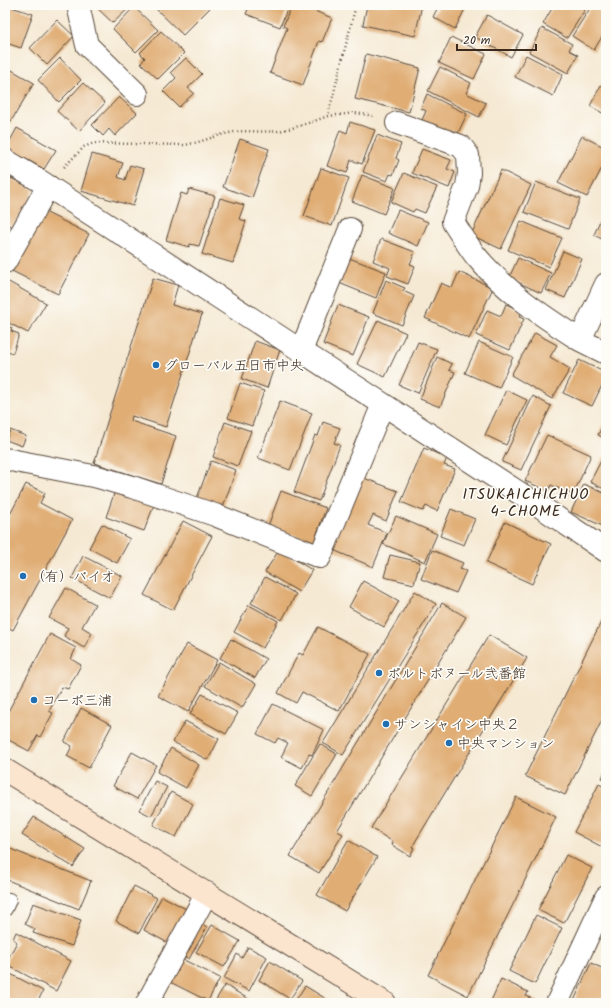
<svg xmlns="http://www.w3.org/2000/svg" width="611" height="1008" font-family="Kalam,'Klee One',sans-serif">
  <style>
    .building { fill: #e0ad74 }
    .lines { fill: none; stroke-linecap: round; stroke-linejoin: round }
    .lane-casing { stroke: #574739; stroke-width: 16 }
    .street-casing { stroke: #574739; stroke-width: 24 }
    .secondary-casing { stroke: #574739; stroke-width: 24 }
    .path { stroke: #574739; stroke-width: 2.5; stroke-dasharray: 1 3; stroke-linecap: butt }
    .lane { stroke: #fff; stroke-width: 14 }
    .street { stroke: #fff; stroke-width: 22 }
    .secondary { stroke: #fce5cf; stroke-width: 22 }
    .poi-dot { fill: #1f6fb2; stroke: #fdfcf7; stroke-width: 1.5 }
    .labels { text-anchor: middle; stroke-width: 3.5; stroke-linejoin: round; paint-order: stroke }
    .poi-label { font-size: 14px; fill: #3b2a1e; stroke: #fdfcf7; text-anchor: start }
    .neighbourhood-label { font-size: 15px; letter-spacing: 1px; fill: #3b2a1e; stroke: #fdfcf7 }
  </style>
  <rect width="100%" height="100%" fill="#fdfcf7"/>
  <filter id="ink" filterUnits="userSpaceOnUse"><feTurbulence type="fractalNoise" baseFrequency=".025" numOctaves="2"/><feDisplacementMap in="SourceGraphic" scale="8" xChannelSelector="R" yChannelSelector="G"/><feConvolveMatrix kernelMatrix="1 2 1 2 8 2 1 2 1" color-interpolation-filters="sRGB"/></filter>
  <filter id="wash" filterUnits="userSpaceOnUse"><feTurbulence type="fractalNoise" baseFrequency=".012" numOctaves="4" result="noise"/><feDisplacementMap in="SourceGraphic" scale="16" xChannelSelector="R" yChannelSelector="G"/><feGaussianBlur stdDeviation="0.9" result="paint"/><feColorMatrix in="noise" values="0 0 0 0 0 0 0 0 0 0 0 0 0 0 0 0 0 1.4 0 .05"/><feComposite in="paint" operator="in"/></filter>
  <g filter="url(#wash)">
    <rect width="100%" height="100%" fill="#f5e9d3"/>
    <g id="blocks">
      <path class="building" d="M5 5 33 14 21 48 6 43 5 46Z
        M99 5H132L113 23 96 7Z
        M152 5H213L183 35Z
        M247 5H289L280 27 246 14 248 9 245 8Z
        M292 5H300L332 18 322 42 319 41 303 85 270 73 287 28 283 26Z
        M367 5H422L415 36 363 25Z
        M439 5H467L455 29 433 17Z
        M554 5H588L567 38 543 24Z
        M592 5H602L606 7V30L594 50 572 36Z
        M134 7 158 30 136 52 113 29Z
        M487 15 523 35 511 57 475 37Z
        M57 20 74 36 47 65 30 48Z
        M542 28 572 44 569 50 578 55 568 73 529 52Z
        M161 31 184 53 158 79 141 63 145 58 140 53Z
        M451 37 486 54 474 79 439 63Z
        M366 54 420 68 409 112 355 99Z
        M526 55 563 74 553 96 515 77Z
        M60 58 81 80 59 102 38 80Z
        M186 58 202 74 188 88 194 93 179 107 163 91 176 78 171 72Z
        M440 67 471 83 466 93 486 103 479 117 428 91Z
        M10 69 34 83 7 128 5 127V77Z
        M83 83 105 103 79 131 57 111Z
        M601 85 606 87V115L590 106Z
        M427 94 467 114 458 133 451 130 449 133 422 120 426 111 421 108Z
        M119 97 137 113 115 136 109 129 103 136 92 125Z
        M350 122 375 130 362 164 351 160 347 173 327 166 340 130 347 133Z
        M17 128 56 150 44 169 6 148Z
        M377 135 401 144 396 158 399 160 393 175 390 174 387 181 363 172Z
        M582 136 606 148V160L587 197 558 183Z
        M240 139 269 149 252 198 223 187Z
        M422 149 451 160 447 169 455 172 449 188 412 173Z
        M92 154 123 163 118 177 125 180 130 165 144 169 133 206 81 191Z
        M321 168 349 178 332 226 304 216Z
        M501 170 531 185 501 249 471 235Z
        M404 173 437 187 425 213 415 209 413 212 391 202Z
        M362 175 395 188 384 214 352 201Z
        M11 178 34 190 13 227 5 223V188Z
        M536 182 580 199 568 229 524 212Z
        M189 189 215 196 199 246 190 244 189 247 166 240 181 193 187 195Z
        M220 198 244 205 239 219 246 221 233 263 202 254Z
        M41 210 89 234 58 294 10 270Z
        M398 210 428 222 418 246 388 233Z
        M603 213 606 215V241L594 235Z
        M521 221 562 238 549 267 508 250Z
        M381 239 415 252 410 264 415 266 408 284 387 276 390 268 373 261Z
        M563 251 582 259 565 298 546 290Z
        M349 258 386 272 376 298 339 283Z
        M518 258 551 273 541 293 509 278Z
        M459 272 493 288 469 339 425 318 441 283 452 288Z
        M153 278 178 285 172 305 202 314 166 427 132 416 131 421 176 436 161 484 94 463Z
        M386 280 405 288 403 291 414 296 402 325 373 313Z
        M7 281 46 303 28 333 5 321V284Z
        M506 304 522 311 519 317 524 319 510 350 476 335 487 310 501 316Z
        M338 305 369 317 353 356 323 344Z
        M378 320 406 333 385 377 357 364Z
        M5 325 12 328 11 331 19 334 13 353 5 350Z
        M535 333 557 345 550 357 570 369 552 399 511 375Z
        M255 341 280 350 267 388 242 379Z
        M418 342 437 349 418 393 399 385Z
        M479 342 513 357 499 388 465 373Z
        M437 357 452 364 449 370 455 372 440 407 420 399Z
        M579 360 606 373V377L592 406 563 393Z
        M240 383 264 391 252 426 228 418Z
        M506 390 527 400 506 445 485 435Z
        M533 396 551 406 521 470 502 462Z
        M280 401 312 413 290 470 258 458Z
        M606 418V439L598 435Z
        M225 422 251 431 238 466 213 457Z
        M323 422 340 428 334 443 340 445 319 501 294 492 315 435 318 436Z
        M10 430 26 436 22 446 6 440Z
        M547 435 591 455 573 495 551 485 548 491 525 481Z
        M424 448 447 458 444 465 455 469 437 511 426 506 423 511 401 502Z
        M603 457 606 458V490L590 482Z
        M211 461 236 470 223 507 197 498Z
        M361 477 398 491 386 521 373 515 368 525 387 533 373 567 331 549Z
        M26 484 45 493 40 503 72 520 13 630 9 628 5 637V524Z
        M584 484 606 494V525L605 527 571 512Z
        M115 491 154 505 144 531 106 517Z
        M281 491 326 508 314 542 268 526Z
        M451 509 475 519 464 545 440 536Z
        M396 516 437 534 425 562 383 544Z
        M183 521 212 536 173 610 144 595Z
        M505 522 551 544 532 584 486 563Z
        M102 524 130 539 117 563 89 548Z
        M279 550 312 570 299 592 265 572Z
        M432 550 463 563 460 569 466 571 456 593 421 579Z
        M390 555 420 562 414 584 384 577Z
        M83 556 122 576 110 598 72 578Z
        M265 577 296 594 282 620 251 603Z
        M363 581 399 601 384 627 349 607Z
        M66 588 95 604 82 627 92 633 84 648 64 636 68 628 49 618Z
        M415 591 436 604 343 755 323 743Z
        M442 603 466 617 337 831 343 834 319 873 290 856Z
        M249 605 278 621 263 648 234 632Z
        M606 612V712L565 795 525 776Z
        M318 627 370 654 339 711 302 692 296 703 278 693 299 653 303 655Z
        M50 634 76 648 71 659 81 665 68 689 62 687 49 711 53 713 40 737 38 735 29 751 5 738V717Z
        M489 635 527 658 412 847 414 848 410 856 392 845 393 842 371 828Z
        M231 639 266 659 255 678 220 658Z
        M187 644 217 660 188 712 158 696Z
        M219 662 256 684 242 708 205 686Z
        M202 694 238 713 226 734 190 714Z
        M273 704 324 730 312 755 309 754 302 768 281 757 288 743 278 738 275 743 257 734Z
        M81 708 112 725 89 768 67 756 72 746 64 742Z
        M185 721 219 739 208 760 173 742Z
        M320 744 337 754 312 796 295 786Z
        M171 748 199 765 186 788 157 772Z
        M132 752 156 765 137 799 113 786Z
        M606 770V780L602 778Z
        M155 781 167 787 151 816 139 810Z
        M599 784 606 788V845L604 848 574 832Z
        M171 792 193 804 176 837 153 825Z
        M516 797 556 817 468 996 428 975Z
        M34 817 85 849 73 867 22 835Z
        M348 840 377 857 345 911 317 895Z
        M8 848 91 881 79 909 5 879V856Z
        M566 855 592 868 564 923 538 910Z
        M134 886 157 898 139 933 116 921Z
        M162 896 186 909 168 943 144 930Z
        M33 903 81 920 72 946 33 933 35 929 25 924Z
        M536 915 562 928 535 984 509 971Z
        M199 922 207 927 189 959 181 954Z
        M212 925 240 941 224 967 196 952Z
        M16 932 71 961 56 991 5 964 17 942 13 939Z
        M248 947 267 957 249 991 224 978 237 954 242 958Z
        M180 958 220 978 208 1001 168 981Z
        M270 961 302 981 290 999 259 980Z
        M591 963 606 970V1003H573Z
        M5 971 43 991 37 1003H5Z
        M501 979 528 992 526 996 541 1003H490Z
        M225 985 250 1000 248 1003H214Z
        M305 986 333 1003H294Z
        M161 997 172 1003H158Z"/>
    </g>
  </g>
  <g filter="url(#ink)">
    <use href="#blocks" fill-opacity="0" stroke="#574739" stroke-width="1"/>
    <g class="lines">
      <g class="lane-casing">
        <path id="lane" d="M5 909 9 900"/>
      </g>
      <g class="street-casing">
        <path id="street" d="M78 5 87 45 137 94
          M397 123 461 146 468 155 469 173 467 186 453 222C460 233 467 244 475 255 504 290 542 316 580 340
          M5 160 37 179 544 509 606 551
          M5 262 48 186
          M606 284 580 340 606 353
          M301 351 350 229
          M5 459 98 477 132 487 215 515 320 557 383 404
          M147 1003 207 893
          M557 1003 606 897"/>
      </g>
      <g class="secondary-casing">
        <path id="secondary" d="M5 770 385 1003"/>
      </g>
      <path class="path" d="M328 116 355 113 375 116
        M64 167 84 147 94 143 184 145C200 143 213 136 229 133 245 129 261 133 278 131 295 128 312 122 328 116L356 5"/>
      <use href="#lane" class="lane"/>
      <use href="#street" class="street"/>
      <use href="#secondary" class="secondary"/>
    </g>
  </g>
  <g class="poi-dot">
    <circle cx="156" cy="365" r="4"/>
    <circle cx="23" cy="576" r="4"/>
    <circle cx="379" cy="673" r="4"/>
    <circle cx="34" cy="700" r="4"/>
    <circle cx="386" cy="724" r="4"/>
    <circle cx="449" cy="743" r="4"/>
  </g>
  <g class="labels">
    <g class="poi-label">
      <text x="164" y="370">グローバル五日市中央</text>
      <text x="31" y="581">（有）バイオ</text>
      <text x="387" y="678">ポルトボヌール弐番館</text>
      <text x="42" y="705">コーポ三浦</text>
      <text x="394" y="729">サンシャイン中央２</text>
      <text x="457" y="748">中央マンション</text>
    </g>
    <g class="neighbourhood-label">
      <text x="526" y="499">ITSUKAICHICHUO<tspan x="526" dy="17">4-CHOME</tspan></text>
    </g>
  </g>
  <rect width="611" height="1008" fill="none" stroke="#fdfcf7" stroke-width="20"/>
  <path d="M457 44v6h79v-6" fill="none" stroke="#3b2a1e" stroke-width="2"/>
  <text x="463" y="44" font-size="12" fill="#3b2a1e" stroke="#fdfcf7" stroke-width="3" paint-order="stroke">20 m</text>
</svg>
